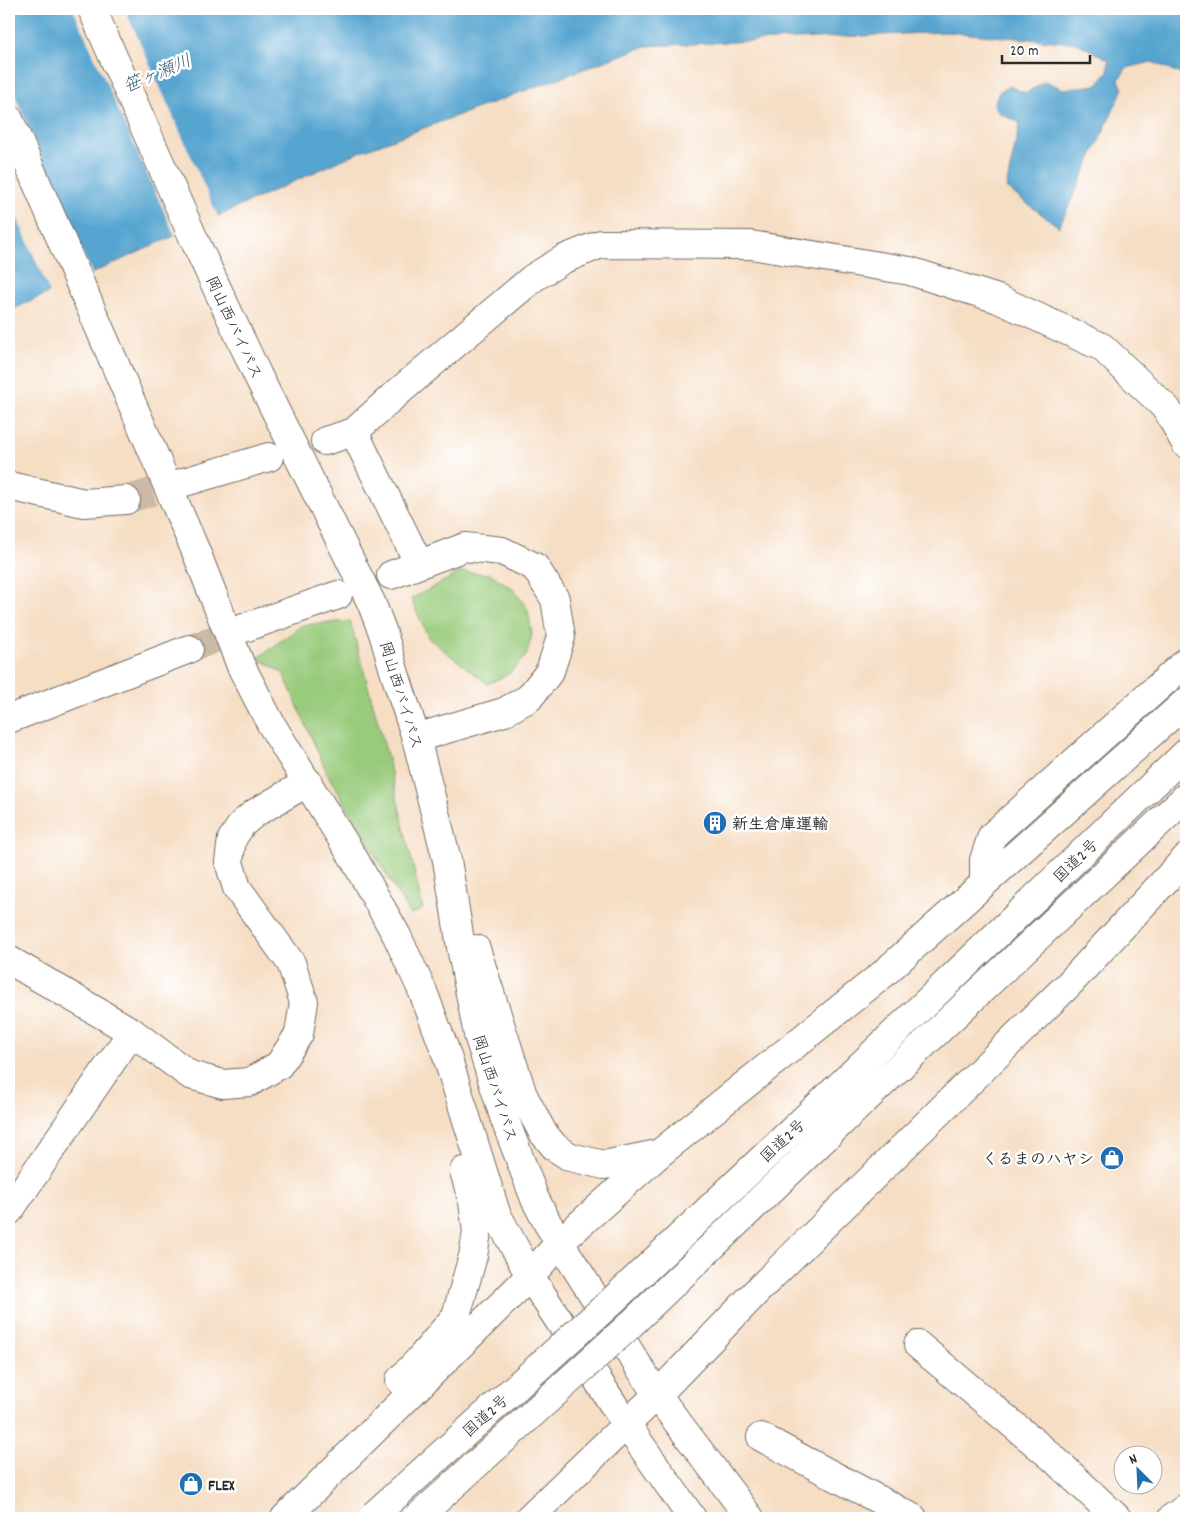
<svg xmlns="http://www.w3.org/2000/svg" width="1195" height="1527" font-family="Dekko,'Klee One',sans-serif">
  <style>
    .green { fill: #99cb7b; stroke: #627b53 }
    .water { fill: #56a5d0; stroke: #40687e }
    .pier { fill: #f6dec5 }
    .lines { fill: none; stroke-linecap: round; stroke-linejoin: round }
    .street-tunnel { stroke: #cdbaa6; stroke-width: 28; stroke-dasharray: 28 14; stroke-linecap: butt }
    .secondary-tunnel { stroke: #cdbaa6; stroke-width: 28; stroke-dasharray: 28 14; stroke-linecap: butt }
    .street-casing { stroke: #726a61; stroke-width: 30 }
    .secondary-casing { stroke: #726a61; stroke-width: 30 }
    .primary-casing { stroke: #726a61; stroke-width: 30 }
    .highway-casing { stroke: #726a61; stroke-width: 30 }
    .street { stroke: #fff; stroke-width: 28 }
    .secondary { stroke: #fff; stroke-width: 28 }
    .primary { stroke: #fff; stroke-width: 28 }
    .highway { stroke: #fff; stroke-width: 28 }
    .highway-bridge-casing { stroke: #726a61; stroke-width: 30; stroke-linecap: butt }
    .highway-bridge { stroke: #fff; stroke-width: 28 }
    .labels { text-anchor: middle; stroke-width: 5; stroke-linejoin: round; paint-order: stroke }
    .street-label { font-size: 16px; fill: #2b2b2b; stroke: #fff }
    .poi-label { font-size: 16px; font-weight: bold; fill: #2b2b2b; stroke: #fff; text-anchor: start }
    .water-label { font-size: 18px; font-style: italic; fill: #3e6275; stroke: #fff }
  </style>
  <rect width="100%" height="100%" fill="#fff"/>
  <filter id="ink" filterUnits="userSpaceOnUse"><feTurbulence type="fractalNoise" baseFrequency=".02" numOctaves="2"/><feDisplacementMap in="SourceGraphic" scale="10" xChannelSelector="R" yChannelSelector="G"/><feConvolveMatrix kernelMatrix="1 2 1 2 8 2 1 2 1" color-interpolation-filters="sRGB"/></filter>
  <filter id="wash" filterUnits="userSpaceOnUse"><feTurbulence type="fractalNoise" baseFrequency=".0096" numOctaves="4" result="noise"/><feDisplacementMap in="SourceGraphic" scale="20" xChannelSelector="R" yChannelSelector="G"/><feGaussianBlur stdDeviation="1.12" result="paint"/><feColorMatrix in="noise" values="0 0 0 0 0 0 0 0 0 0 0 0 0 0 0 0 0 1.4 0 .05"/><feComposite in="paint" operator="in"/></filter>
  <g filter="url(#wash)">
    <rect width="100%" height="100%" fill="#f6dec5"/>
    <path class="green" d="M461 572 491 574 514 590 528 610 532 635 526 656 510 673 488 684 429 639 411 599Z
      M350 621 386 751 423 909 410 915 328 775 283 673 258 658 302 625Z"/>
    <path class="water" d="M9 9H1186V76L1152 62 1126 68 1119 80 1123 89 1059 227 1006 188 1020 123 999 113 994 104 999 92 1009 86 1026 93 1045 81 1063 89 1096 85 1108 71 1109 60 1077 43 946 32 646 46 359 152 9 311Z"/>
    <path class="pier" d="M73 9H125L219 219 176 238Z
      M9 82 93 276 51 295 9 199Z"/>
  </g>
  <g filter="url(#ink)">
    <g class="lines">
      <path class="street-tunnel" d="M126 500 181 483"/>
      <path class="secondary-tunnel" d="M189 649 244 628"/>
      <g class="street-casing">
        <path id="street" d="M354 432 419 564
          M325 441 354 432 389 400 533 278 564 259 601 244 751 245 910 271 998 299 1102 347 1167 409 1186 444
          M181 483 269 457
          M9 486 84 503 126 500
          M984 882V860L992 836 1186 662
          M9 1211 132 1032
          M918 1345 1053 1458 1117 1518"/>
      </g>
      <g class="secondary-casing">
        <path id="secondary" d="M391 575 465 547 502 551 535 567 555 599 561 637 550 671 529 698 504 712 416 738
          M244 628 338 595
          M9 719 189 649
          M9 960 132 1032 190 1075 223 1084 250 1082 279 1065 299 1034 304 1002 291 963 237 888 229 862 232 839 242 824 255 813 308 782
          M761 1437 913 1518"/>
      </g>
      <g class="primary-casing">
        <path id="primary" d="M1172 1518 1186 1508"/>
      </g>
      <g class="highway-casing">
        <path id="highway" d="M92 9 193 237 258 376 371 602 383 633 395 674 416 738 447 860 461 947 478 1035 505 1120 535 1199 548 1224 657 1395 750 1518
          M9 119 197 554 241 666 271 724 353 857 397 936 423 992 445 1050 496 1213 530 1276 626 1424 692 1518
          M476 949 523 1095 543 1133 555 1147 570 1157 604 1165 657 1154
          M835 1090 1186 753
          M853 1111 1186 797
          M400 1380 419 1360 456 1316 473 1256 477 1232 473 1202 464 1171
          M285 1518 530 1276 560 1242 660 1153 882 975 1186 702
          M529 1518 657 1395 759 1289 1069 984 1186 858"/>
      </g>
      <use href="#street" class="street"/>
      <use href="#secondary" class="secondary"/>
      <use href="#primary" class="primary"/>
      <use href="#highway" class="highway"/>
      <g class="highway-bridge-casing">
        <path id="highway-bridge" d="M374 1515 612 1301 835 1090
          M417 1518 628 1327 853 1111"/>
      </g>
      <use href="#highway-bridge" class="highway-bridge"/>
    </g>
  </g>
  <defs>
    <g id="building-disc" transform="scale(1.25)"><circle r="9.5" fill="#1f6fb2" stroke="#fff"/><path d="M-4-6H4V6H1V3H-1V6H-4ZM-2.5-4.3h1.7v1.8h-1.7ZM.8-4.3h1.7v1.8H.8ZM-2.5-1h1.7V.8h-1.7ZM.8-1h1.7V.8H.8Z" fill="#fff"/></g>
    <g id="shop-disc" transform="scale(1.25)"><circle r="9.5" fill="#1f6fb2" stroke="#fff"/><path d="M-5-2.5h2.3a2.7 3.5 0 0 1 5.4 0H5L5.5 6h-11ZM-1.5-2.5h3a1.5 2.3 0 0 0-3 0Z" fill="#fff"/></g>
  </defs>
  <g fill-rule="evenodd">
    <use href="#building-disc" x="715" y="823"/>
    <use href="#shop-disc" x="1112" y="1158"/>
    <use href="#shop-disc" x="191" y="1484"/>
  </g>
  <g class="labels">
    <g class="street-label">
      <text transform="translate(235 327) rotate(65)" y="6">岡山西バイパス</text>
      <text transform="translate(402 695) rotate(73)" y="6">岡山西バイパス</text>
      <text transform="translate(1075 860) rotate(-44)" y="6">国道2号</text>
      <text transform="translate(496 1088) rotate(72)" y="6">岡山西バイパス</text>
      <text transform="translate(782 1140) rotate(-43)" y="6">国道2号</text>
      <text transform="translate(485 1415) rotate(-42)" y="6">国道2号</text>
    </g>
    <g class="poi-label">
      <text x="732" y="829">新生倉庫運輸</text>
      <text x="1094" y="1164" text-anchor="end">くるまのハヤシ</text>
      <text x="208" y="1490">FLEX</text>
    </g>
    <g class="water-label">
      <text transform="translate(157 73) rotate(-23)" y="6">笹ヶ瀬川</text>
    </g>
  </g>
  <rect width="1195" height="1527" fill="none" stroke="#fff" stroke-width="30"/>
  <g transform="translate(1138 1470) rotate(336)"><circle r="24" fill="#ffffff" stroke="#aaaaaa"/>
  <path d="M0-4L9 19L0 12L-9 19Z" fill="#1f6fb2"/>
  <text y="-8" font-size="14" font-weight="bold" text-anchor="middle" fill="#2b2b2b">N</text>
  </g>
  <path d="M1002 55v8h88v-8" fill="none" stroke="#2b2b2b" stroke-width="2.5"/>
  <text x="1010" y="55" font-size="15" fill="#2b2b2b" stroke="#ffffff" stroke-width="4" paint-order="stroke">20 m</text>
</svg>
